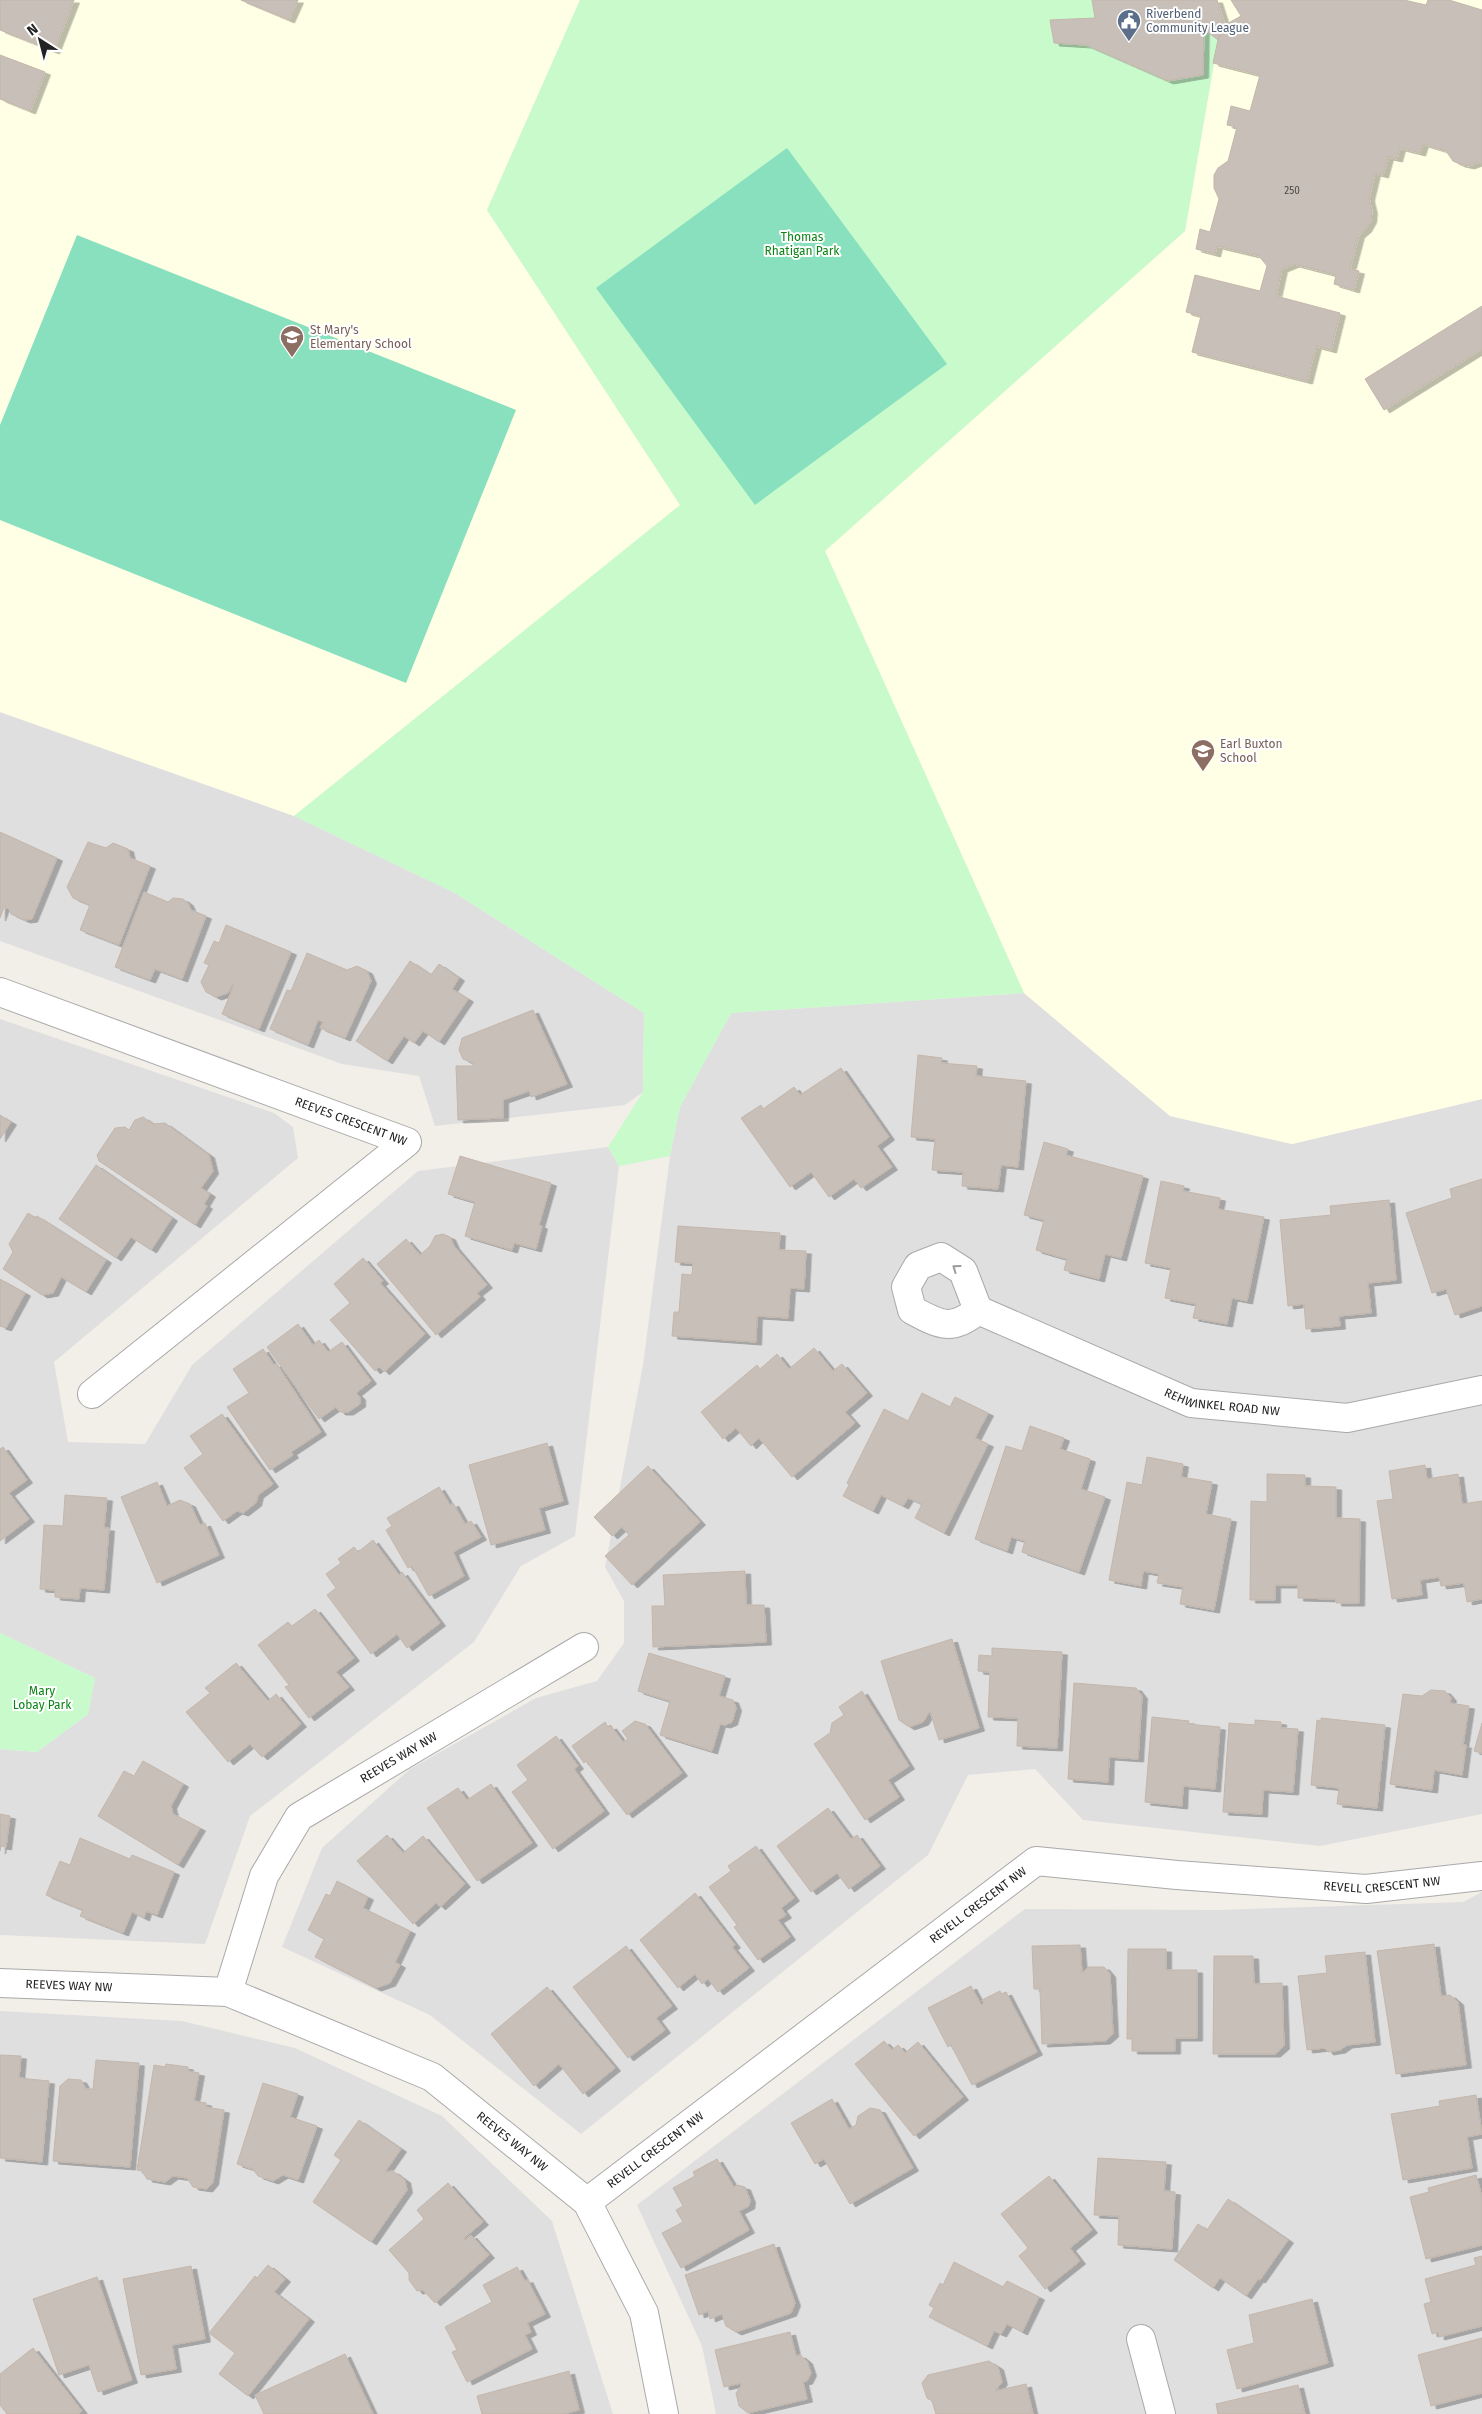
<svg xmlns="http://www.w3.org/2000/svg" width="1482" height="2414" font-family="'Fira Sans',sans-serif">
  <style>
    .residential { fill: #e0dfdf }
    .education { fill: #ffffe5 }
    .park { fill: #c8facc }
    .pitch { fill: #88e0be }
    .building { fill: #c7bfb8; stroke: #c4b6ab; filter: url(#shadow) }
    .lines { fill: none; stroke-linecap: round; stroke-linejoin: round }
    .street-casing { stroke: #a9a9a9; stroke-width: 30 }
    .street { stroke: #fff; stroke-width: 28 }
    .oneway { stroke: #9c9c9c }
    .labels { text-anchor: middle; stroke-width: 4; stroke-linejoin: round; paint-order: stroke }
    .number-label { font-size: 10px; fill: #4b4948 }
    .service-label { font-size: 12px; fill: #4e5e75; stroke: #fff; text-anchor: start }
    .park-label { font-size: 12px; fill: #0c8416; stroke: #fff }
    .education-label { font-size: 12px; fill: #785e54; stroke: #fff; text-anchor: start }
    .street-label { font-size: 12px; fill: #222; stroke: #fff }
  </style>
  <defs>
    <filter id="shadow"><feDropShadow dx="5.5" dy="3" stdDeviation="0" flood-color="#0004"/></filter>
  </defs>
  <rect width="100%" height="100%" fill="#f2efe9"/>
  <path class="residential" d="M0 712 294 816 455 893 644 1013 643 1092 625 1105 435 1126 419 1076 342 1064 0 941Z
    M1024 993 1170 1116 1292 1144 1482 1099V1814L1320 1846 1083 1820 1035 1769 968 1775 928 1855 581 2134 430 2015 282 1947 322 1848 410 1769 536 1698 597 1681 624 1643V1601L605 1567 643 1365 670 1156 680 1107 731 1013Z
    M0 1019 274 1113 293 1127 298 1158 54 1362 68 1442 145 1444 192 1365 418 1171 608 1147 619 1166 575 1536 521 1566 474 1642 250 1816 205 1944 0 1935V1749L37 1752 88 1714 95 1678 0 1633Z
    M1482 1892V2414H716L702 2346 637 2205 1025 1909 1220 1910 1463 1902Z
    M0 2011 182 2021 295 2048 442 2116 552 2221 613 2414H0Z"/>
  <path class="education" d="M0 0H580L487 210 681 505 294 816 0 712Z
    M1217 0H1482V1099L1292 1144 1170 1116 1024 993 824 551 1185 231 1218 40 1225 25Z"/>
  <path class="park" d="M580 0H1217L1225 25 1218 40 1185 231 825 551 1024 993 731 1013 680 1107 670 1156 619 1166 608 1147 643 1092 644 1013 455 893 294 816 680 505 487 210Z
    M0 1633 95 1678 88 1714 37 1752 0 1749Z"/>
  <path class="pitch" d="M787 148 947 364 755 505 596 288Z
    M77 235 516 410 406 683 0 520V425Z"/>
  <path class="building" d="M0 0H74L54 51 0 30Z
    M241 0H298L289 20Z
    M1092 0H1217L1225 25 1218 40 1204 29 1203 75 1168 81 1086 45 1054 43 1050 20 1095 18Z
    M1231 0H1404L1426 5 1428 0H1449L1482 10V161L1469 166 1460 164 1453 161 1446 151 1423 144 1420 153 1400 148 1397 159 1388 157 1383 175 1375 173 1369 198 1372 211 1371 220 1366 229 1359 235 1350 269 1359 271 1354 290 1334 284 1336 275 1294 264 1282 269 1276 296 1340 313 1331 350 1316 346 1307 381 1192 352 1201 316 1186 312 1195 275 1260 291 1267 266 1259 256 1217 246 1215 254 1196 249 1200 229 1210 232 1219 199 1214 188V175L1218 168 1228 161 1237 127 1227 125 1231 106 1250 111 1260 75 1213 63 1218 40 1225 25 1241 16Z
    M0 55 45 72 30 111 0 99Z
    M1482 306V349L1384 410 1365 379Z
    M0 832 57 858 32 919 25 920 11 914 9 909 4 907 0 918Z
    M88 842 106 848 113 843 128 849 130 858 150 866 119 945 80 930 90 905 73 898 67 887Z
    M144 892 168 902 173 898 183 899 188 903 191 910 206 916 182 979 155 969 150 980 115 967Z
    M226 925 291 952 259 1029 222 1014 234 985H232L228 993 216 997 206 992 201 982 209 965 204 963 214 941 219 943Z
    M307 953 347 970 357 966 367 971 371 981 345 1038 320 1028 323 1022 318 1020 308 1045 270 1029 287 990 291 991Z
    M410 961 431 975 439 964 459 978 452 989 468 999 439 1042 423 1031 414 1043 404 1036 387 1061 356 1041Z
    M533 1010 567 1084 531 1097 529 1091 503 1100V1118L458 1120 456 1066H473V1063L463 1059 459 1050 462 1038Z
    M918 1055 942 1058 941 1063 977 1066 976 1076 1026 1081 1018 1167 1001 1165 998 1189 962 1186 963 1172 932 1170 935 1139 911 1137Z
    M841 1068 889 1137 877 1146 892 1167 861 1188 854 1179 829 1197 811 1172 790 1187 741 1118 761 1105 763 1109 794 1087 800 1095Z
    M0 1115 11 1122 0 1139Z
    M143 1117 153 1124 165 1123 209 1155 213 1171 201 1188 210 1194 204 1204 207 1206 195 1225 99 1161 97 1155 115 1128 125 1127 129 1130 135 1120Z
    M1044 1142 1068 1149 1066 1155 1143 1176 1121 1258 1105 1254 1099 1279 1064 1270 1067 1259 1036 1250 1044 1220 1024 1215Z
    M460 1156 551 1183 539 1225 542 1226 536 1249 514 1243 512 1250 465 1236 475 1202 448 1194Z
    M96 1165 172 1218 151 1250 131 1237 116 1258 59 1219Z
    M1482 1179V1306L1455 1315 1446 1289 1432 1293 1406 1213 1452 1198 1450 1189Z
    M1161 1181 1184 1186 1183 1191 1220 1198 1218 1209 1264 1217 1247 1301 1232 1298 1227 1324 1193 1318 1196 1304 1165 1298 1171 1268 1145 1263Z
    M1389 1200 1396 1280 1368 1283 1371 1313 1339 1316 1340 1326 1306 1329 1304 1304 1288 1306 1280 1220 1331 1215 1330 1206Z
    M28 1213 36 1218 37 1216 106 1260 86 1292 61 1277 53 1293 42 1295 3 1269 13 1252 9 1244Z
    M678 1226 780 1233 779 1250 806 1251 804 1289 790 1288 788 1318 757 1316 756 1342 672 1336 674 1312H679L682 1274 692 1275 693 1263 675 1262Z
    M443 1234 450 1237 454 1246 487 1285 477 1293 480 1297 436 1335 377 1264 406 1239 420 1255 430 1246 435 1236Z
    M363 1258 383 1281 380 1283 425 1334 384 1372 379 1367 375 1371 330 1320 350 1303 334 1284Z
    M0 1279 25 1293 6 1328 0 1326Z
    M298 1324 313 1345 319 1340 328 1352 342 1342 371 1381 356 1393 360 1397V1404L348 1412H340L336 1407 319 1419 267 1347Z
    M814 1348 833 1371 842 1364 867 1393 845 1412 855 1423 792 1477 759 1438 751 1446 736 1428 723 1439 701 1412 757 1365 760 1369 777 1354 789 1369Z
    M263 1349 274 1365 276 1363 321 1432 291 1452 293 1455 270 1470 227 1407 249 1393 233 1369Z
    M922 1393 950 1407 955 1397 988 1413 975 1438 988 1444 944 1533 915 1518 922 1504 908 1498 903 1506 881 1495 873 1511 843 1496 849 1485 847 1483 884 1409 908 1421Z
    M222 1414 273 1484 258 1495 256 1503 243 1513 237 1511 223 1521 184 1468 203 1454 190 1436Z
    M1030 1426 1064 1438 1060 1449 1090 1459 1081 1489 1105 1497 1079 1572 1022 1552 1025 1541 1011 1537 1007 1551 975 1539 1006 1446 1022 1451Z
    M547 1443 563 1501 539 1508 545 1530 491 1545 469 1465Z
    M3 1447 27 1480 9 1493 29 1519 0 1541V1449Z
    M1147 1457 1183 1464 1181 1477 1212 1482 1206 1514 1231 1519 1214 1610 1180 1604 1183 1587 1157 1583 1159 1574 1143 1571 1141 1586 1109 1580 1127 1482 1142 1485Z
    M1425 1465 1427 1479 1458 1474 1462 1504 1482 1501V1599L1467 1602 1464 1583 1441 1586 1439 1577 1420 1580 1422 1595 1392 1599 1377 1501 1393 1499 1389 1471Z
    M648 1466 700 1522 632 1585 605 1556 629 1535 622 1527 612 1536 594 1517Z
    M1267 1474 1305 1475V1486L1336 1487V1518L1360 1519 1359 1603H1336V1599L1298 1598V1585H1275V1600H1250L1251 1501 1267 1502Z
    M157 1482 167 1506 180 1500 190 1504 200 1525 205 1523 219 1555 157 1583 121 1497Z
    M439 1487 450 1505 453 1503 465 1524 471 1521 481 1537 453 1552 464 1576 429 1596 412 1566 408 1568 386 1530 392 1526 387 1518Z
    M65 1495 107 1498 104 1528H109L104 1590 80 1588 79 1599 55 1597V1590L40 1589 44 1525 63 1526Z
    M373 1540 399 1575 402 1572 440 1623 407 1648 397 1634 371 1654 327 1595 336 1588 326 1574 341 1563 338 1559 354 1547 358 1552Z
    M745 1571 746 1605H764L766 1642 653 1647 652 1606H665L663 1575Z
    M315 1609 354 1658 336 1672 349 1687 309 1718 285 1687 289 1685 258 1645 288 1622 292 1626Z
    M952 1639 979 1728 939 1740 930 1711 923 1722 909 1727 899 1720 881 1661Z
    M992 1648 1062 1652 1057 1748 1017 1746 1018 1718 988 1717 990 1672 978 1671 979 1655 992 1656Z
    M649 1653 725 1676 719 1696 733 1700 736 1708 732 1722 725 1725 720 1724 712 1751 660 1735 670 1701 638 1691Z
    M236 1663 268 1701 276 1694 301 1724 262 1757 250 1744 228 1762 186 1712 210 1693 205 1688Z
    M1074 1683 1136 1688 1142 1696 1138 1759 1109 1757 1108 1782 1068 1779Z
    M1431 1690 1445 1691 1451 1698 1450 1703 1469 1706 1463 1745H1466L1462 1775 1434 1770 1432 1790 1390 1784 1403 1694 1422 1696Z
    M862 1691 909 1766 888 1780 899 1797 865 1820 814 1744 830 1733 832 1723 844 1715 839 1707Z
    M1152 1717 1189 1721 1188 1724 1220 1727 1215 1789 1183 1786 1182 1806 1145 1802Z
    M1321 1718 1385 1725 1377 1808 1337 1804 1339 1788 1311 1785 1317 1720 1321 1721Z
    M1255 1720 1281 1722V1728L1298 1729 1293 1792 1263 1790 1262 1814 1223 1812 1229 1723 1255 1725Z
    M635 1721 645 1724 682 1773 627 1815 586 1761 584 1763 572 1746 605 1722 608 1727 611 1726 623 1742 628 1739 622 1731Z
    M1482 1723V1753L1474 1751Z
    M556 1736 578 1766 574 1769 604 1811 553 1849 512 1792 528 1780 517 1765Z
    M143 1761 183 1784 171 1806 173 1814 200 1828 178 1865 98 1816 124 1771 134 1776Z
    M491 1784 532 1843 477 1881 427 1808 458 1788 467 1800Z
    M828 1808 851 1839 857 1835 880 1866 849 1889 837 1873 811 1892 777 1846Z
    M0 1814 10 1816 6 1847 1 1846 0 1851Z
    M387 1835 403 1853 423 1836 465 1884 440 1907 436 1903 413 1924 357 1861Z
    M80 1838 130 1859 132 1855 174 1872 157 1915 146 1911 144 1918 132 1912 123 1933 80 1916 83 1910 46 1895 60 1861 70 1865Z
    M756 1846 794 1898 781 1908 786 1915 778 1920 790 1937 758 1960 734 1927 737 1925 709 1887 731 1871 728 1866Z
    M337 1881 368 1897 363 1908 410 1931 395 1962 400 1965 390 1983 376 1988 315 1957 324 1939 308 1930 326 1894 330 1896Z
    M695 1893 735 1945 732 1947 749 1968 718 1992 708 1979 702 1984 695 1974 678 1988 640 1940Z
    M1434 1944 1441 1996 1450 1995 1458 2002 1466 2065 1396 2074 1377 1951Z
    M1080 1945 1082 1973 1088 1967H1104L1110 1974 1113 2034 1105 2041 1042 2044 1040 1989H1034L1032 1946Z
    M626 1946 672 2006 656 2018 665 2030 628 2058 573 1987Z
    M1128 1949H1166V1970H1197V2038H1175V2051H1132V2039H1127Z
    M1365 1952 1375 2042 1347 2045 1340 2050 1328 2052 1325 2048 1307 2050 1298 1976 1327 1973 1325 1956Z
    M1214 1956H1253L1254 1984 1282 1983 1284 2046 1275 2054H1213Z
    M971 1986 981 2005 984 2003 982 2000 1000 1991 1001 1994 1006 1992 1037 2052 972 2085 951 2045 948 2047 928 2008Z
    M547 1987 615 2068 583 2094 559 2064 534 2086 491 2034Z
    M884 2041 892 2050 898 2045 905 2053 918 2042 963 2097 914 2136 855 2064Z
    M0 2055 21 2056 19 2078 49 2081 42 2162 0 2158Z
    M96 2060 139 2063 130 2167 53 2161 60 2086 68 2079 81 2080 86 2089H93Z
    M166 2064 188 2067V2071L199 2073 194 2101 206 2103V2107L224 2110 213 2182 207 2189 193 2187 187 2178 173 2176 165 2182 147 2179 142 2171 137 2170 154 2065 165 2067Z
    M263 2083 298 2094 290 2117 317 2126 298 2180 283 2175 273 2181 258 2176 253 2169 237 2164Z
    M1476 2095 1482 2134 1467 2137 1472 2168 1403 2180 1391 2114 1440 2106 1439 2101Z
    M832 2099 849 2129 856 2125 858 2116 870 2108 880 2110 913 2168 850 2204 824 2159 815 2164 791 2123Z
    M359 2120 401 2149 385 2172 393 2171 405 2180 407 2190 371 2242 313 2202 341 2160 334 2155Z
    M1098 2158 1166 2162 1164 2191 1175 2192 1172 2249 1118 2245 1119 2216 1094 2215Z
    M717 2159 734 2187 737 2185 745 2187 750 2200 749 2206 739 2211 749 2230 681 2268 662 2233 683 2222 676 2210 683 2206 673 2188 695 2176 693 2172Z
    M1476 2175 1482 2197V2245L1426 2259 1410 2197 1429 2192 1428 2188Z
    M1049 2176 1092 2230 1070 2248 1080 2261 1045 2289 1019 2256 1028 2248 1001 2214Z
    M448 2183 483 2222 464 2238 465 2240 471 2235 489 2255 435 2303 423 2290 417 2291 409 2280V2273L389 2250 424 2219 417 2210Z
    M1228 2199 1288 2240 1260 2280 1258 2279 1246 2296 1220 2278 1213 2288 1174 2260 1198 2224 1207 2230Z
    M774 2244 795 2303 791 2313 736 2332 726 2326 722 2314 710 2319 708 2311 699 2315 685 2275Z
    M1482 2256V2326L1439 2337 1438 2332 1432 2334 1424 2304 1431 2302 1425 2279 1476 2265 1474 2258Z
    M954 2262 1003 2287 1007 2281 1039 2297 1022 2332 1007 2324 1001 2334 994 2331 987 2346 929 2317 934 2308 929 2305 940 2283 943 2285Z
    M268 2265 285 2279 274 2292 309 2319 248 2396 219 2374 235 2353 209 2333 255 2276 257 2278Z
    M191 2266 205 2339 172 2345 176 2369 141 2375 123 2279Z
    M517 2267 525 2281 527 2279 545 2314 527 2323 531 2332 525 2335 532 2349 467 2382 452 2352 457 2350 445 2327 492 2302 483 2285Z
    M97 2277 132 2380 98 2392 89 2365 59 2375 33 2299Z
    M1312 2299 1328 2363 1237 2389 1227 2350 1254 2343 1249 2315Z
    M790 2332 796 2356 800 2355 807 2361 811 2373 807 2381 803 2382 807 2399 748 2413 739 2406 736 2393 741 2386V2383L724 2387 715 2350Z
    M1482 2338V2393L1431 2406 1418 2355Z
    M33 2348 82 2411 79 2414H7L0 2405V2374Z
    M345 2354 373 2414H264L255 2395Z
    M989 2361 998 2367 1002 2382 995 2391 1026 2384 1033 2414H936L932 2401 927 2398 922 2383 928 2375Z
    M569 2371 579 2410 563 2414H482L477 2396Z
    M1298 2385 1305 2414H1218L1216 2404Z"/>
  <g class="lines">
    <g class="street-casing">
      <g id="street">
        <path id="s1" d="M0 992 407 1142 92 1394"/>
        <path id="s2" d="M978 1310C952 1332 940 1325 912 1310L906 1287 918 1266 941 1257 963 1271 978 1310 1191 1403 1347 1418 1482 1390"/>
        <path id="s3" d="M0 1983 228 1992 432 2077 587 2202 644 2313 664 2414"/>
        <path id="s4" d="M228 1992 264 1876 299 1817 584 1647"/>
        <path id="s5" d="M587 2202 1036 1861 1177 1875 1366 1889 1482 1876"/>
        <path d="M1141 2339 1161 2414"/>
      </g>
    </g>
    <use href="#street" class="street"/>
  </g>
  <defs><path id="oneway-chevron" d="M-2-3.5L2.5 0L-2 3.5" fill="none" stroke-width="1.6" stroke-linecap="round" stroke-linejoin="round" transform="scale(1.25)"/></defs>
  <use class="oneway" href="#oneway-chevron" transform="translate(956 1268) rotate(-144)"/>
  <defs>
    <g id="civic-pin" transform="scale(1.25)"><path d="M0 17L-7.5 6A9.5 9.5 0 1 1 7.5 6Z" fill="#5c6f8a" stroke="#fff"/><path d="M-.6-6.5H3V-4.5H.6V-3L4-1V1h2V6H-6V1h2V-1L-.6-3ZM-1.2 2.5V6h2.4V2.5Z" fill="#fff"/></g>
    <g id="school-pin" transform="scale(1.25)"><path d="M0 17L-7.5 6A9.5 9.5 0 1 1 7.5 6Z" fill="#8d6e63" stroke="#fff"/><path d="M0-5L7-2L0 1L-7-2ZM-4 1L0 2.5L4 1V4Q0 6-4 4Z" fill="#fff"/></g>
  </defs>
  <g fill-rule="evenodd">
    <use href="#civic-pin" x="1129" y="21"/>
    <use href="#school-pin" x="292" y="337"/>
    <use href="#school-pin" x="1203" y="751"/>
  </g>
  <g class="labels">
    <g class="number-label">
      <text x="1292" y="194">250</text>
    </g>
    <g class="service-label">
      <text x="1146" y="18">Riverbend<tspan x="1146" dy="14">Community League</tspan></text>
    </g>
    <g class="park-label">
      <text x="802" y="241">Thomas<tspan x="802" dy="14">Rhatigan Park</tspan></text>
      <text x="42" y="1695">Mary<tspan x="42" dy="14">Lobay Park</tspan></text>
    </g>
    <g class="education-label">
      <text x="310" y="334">St Mary's<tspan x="310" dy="14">Elementary School</tspan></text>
      <text x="1220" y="748">Earl Buxton<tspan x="1220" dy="14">School</tspan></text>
    </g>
    <g class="street-label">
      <text dy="4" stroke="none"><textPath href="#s1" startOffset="374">REEVES CRESCENT NW</textPath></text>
      <text dy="4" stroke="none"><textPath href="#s2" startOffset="476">REHWINKEL ROAD NW</textPath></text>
      <text dy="4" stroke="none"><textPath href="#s4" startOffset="306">REEVES WAY NW</textPath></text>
      <text dy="4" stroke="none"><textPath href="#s5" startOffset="911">REVELL CRESCENT NW</textPath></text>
      <text dy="4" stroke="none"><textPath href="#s5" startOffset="491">REVELL CRESCENT NW</textPath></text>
      <text dy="4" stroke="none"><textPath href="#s3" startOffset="69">REEVES WAY NW</textPath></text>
      <text dy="4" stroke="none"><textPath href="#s3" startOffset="552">REEVES WAY NW</textPath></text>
      <text dy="4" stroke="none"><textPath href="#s5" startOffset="86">REVELL CRESCENT NW</textPath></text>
    </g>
  </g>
  <g transform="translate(40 40) rotate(324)" stroke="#ffffff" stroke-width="4" paint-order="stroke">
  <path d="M0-4L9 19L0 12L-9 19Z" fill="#222222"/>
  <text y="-8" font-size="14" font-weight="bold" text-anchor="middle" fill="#222222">N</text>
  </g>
</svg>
